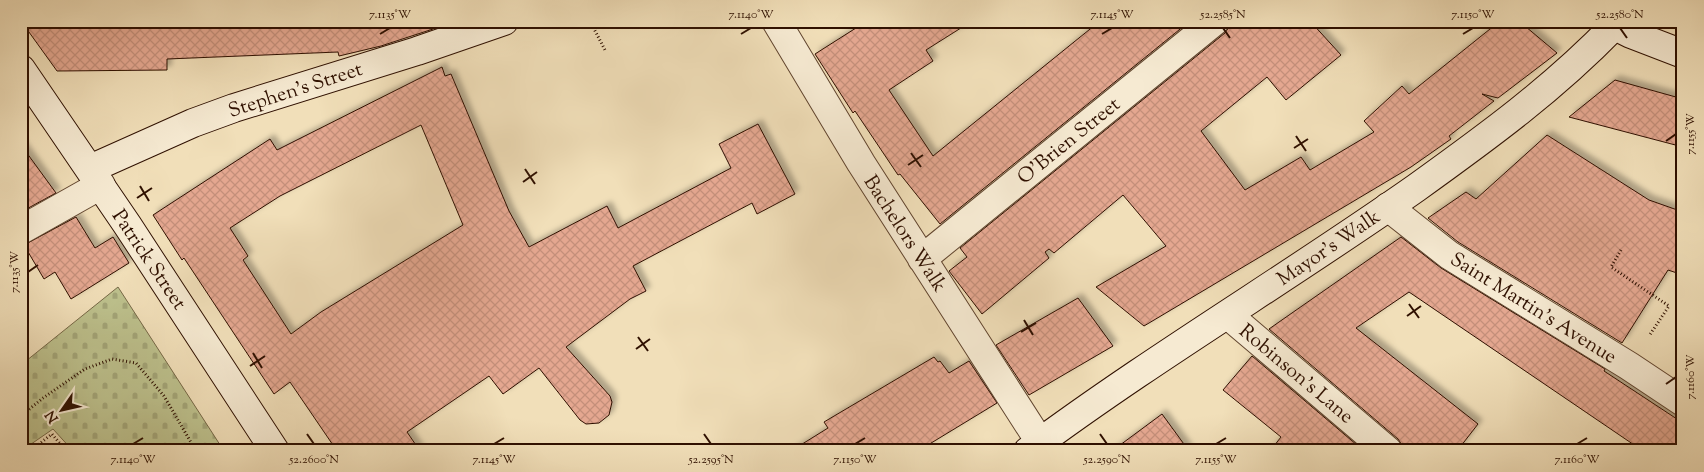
<svg xmlns="http://www.w3.org/2000/svg" width="1704" height="472" font-family="'Sorts Mill Goudy',serif">
  <style>
    .cemetery { fill: url(#cemetery-stones); stroke: #766846 }
    .building { fill: url(#building-cross-hatch); stroke: #2f1000; fill-rule: evenodd; filter: url(#shadow) }
    .lines { fill: none; stroke-linecap: round; stroke-linejoin: round }
    .street-casing { stroke: #60442e; stroke-width: 30 }
    .secondary-casing { stroke: #2f1000; stroke-width: 30 }
    .path { stroke: #2f1000; stroke-width: 3; stroke-dasharray: 1 2.5; stroke-linecap: butt }
    .street { stroke: #f6ead2; stroke-width: 28 }
    .secondary { stroke: #f6ead2; stroke-width: 28 }
    .ticks { fill: none; stroke: #2f1000; stroke-width: 2 }
    .labels { text-anchor: middle; stroke-width: 4; stroke-linejoin: round; paint-order: stroke }
    .street-label { font-size: 20px; fill: #2f1000; stroke: #f6ead2 }
    .neatline { fill: none; stroke: #2f1000; stroke-width: 2 }
    .ticks-label { font-size: 12px; text-anchor: middle; fill: #2f1000 }
  </style>
  <defs>
    <pattern id="cemetery-stones" width="16" height="16" patternUnits="userSpaceOnUse" patternTransform="scale(1.25)"><rect width="16" height="16" fill="#bdc18d"/><path d="M2 7V4a2 2 0 0 1 4 0v3zM10 15v-3a2 2 0 0 1 4 0v3z" fill="#a3a578"/></pattern>
    <pattern id="building-cross-hatch" width="8" height="8" patternUnits="userSpaceOnUse" patternTransform="scale(1.25)"><rect width="8" height="8" fill="#e4a790"/><path d="M0 0l8 8M0 8l8-8" fill="none" stroke="#c48f7a"/></pattern>
    <filter id="shadow"><feDropShadow dx="4.5" dy="-4.5" stdDeviation="2.5" flood-color="#0004"/></filter>
  </defs>
  <rect width="100%" height="100%" fill="#f1dfb9"/>
  <filter id="stains"><feTurbulence type="fractalNoise" baseFrequency=".004" numOctaves="4"/><feColorMatrix values="0 0 0 0 .2 0 0 0 0 .09 0 0 0 0 .02 0 0 0 .5 -.17"/></filter>
  <radialGradient id="worn" r=".72"><stop offset=".6" stop-color="#630" stop-opacity="0"/><stop offset="1" stop-color="#630" stop-opacity=".3"/></radialGradient>
  <path class="cemetery" d="M118 287 224 451H98L92 443 83 451H73L53 429 21 451V365Z"/>
  <path class="building" d="M21 21H432L433 29 381 46 339 56 338 52 167 59V70L57 71Z
    M867 21H972L926 50 933 61 889 90 933 156 1100 21H1190L940 224 900 174 898 175 855 111 853 113 815 54Z
    M1230 21H1310L1341 55 1286 100 1267 77 1201 131 1245 190 1301 157 1310 170 1374 132 1364 121 1402 86 1409 94 1500 21H1519L1557 53 1498 98 1482 94 1494 101 1449 136 1451 139 1411 167 1144 326 1096 287 1166 246 1123 195 1054 253 1049 249 1045 252 1049 258 982 314 949 271 967 257 960 248 1225 33 1229 27Z
    M442 67 445 76 451 74 509 211 529 247 607 206 618 228 731 168 719 144 758 124 795 194 757 214 752 203 633 266 646 291 630 299 566 347 610 396 612 402 609 415 599 423 586 424 580 420 539 368 503 394 489 376 407 432 420 451H337L290 382 274 394 184 258 182 260 153 215 270 139 277 150ZM421 125 463 225 321 312 291 334 243 260 248 256 230 228 280 196Z
    M1615 80 1683 99V147L1569 117Z
    M1547 135 1649 200 1683 212V275L1668 270 1622 343 1458 242 1428 218 1466 192 1476 199Z
    M21 145 56 193 21 212Z
    M76 217 95 248 113 237 129 263 71 299 55 272 44 279 24 245Z
    M1401 237 1441 268 1605 369 1604 371 1683 423V451H1643L1409 292 1356 328 1478 424 1457 451H1403L1402 445 1398 439 1269 329Z
    M1078 298 1113 346 1029 395 996 345Z
    M1252 356 1364 451H1270L1281 437 1223 390Z
    M934 357 938 362 940 361 949 373 969 361 997 403 918 451H791L828 428 824 422Z
    M1162 414 1189 451H1112Z"/>
  <g class="lines">
    <g class="street-casing">
      <path id="street" d="M776 21 861 163 1040 442
        M1388 207 1449 255 1629 366 1683 402
        M21 230 101 185
        M922 259 1215 21
        M1228 315 1388 451"/>
    </g>
    <g class="secondary-casing">
      <path id="secondary" d="M1605 21 1631 34 1683 54
        M21 69 128 226 275 451
        M90 169 193 123 234 108 417 51 504 21
        M1028 451C1153 358 1288 278 1416 188 1487 137 1553 89 1614 26"/>
    </g>
    <path class="path" d="M590 21 606 52
      M1621 250 1611 267 1669 306 1649 336
      M21 416 43 398 85 369 112 359 136 363 164 396 196 451
      M30 451 52 434 66 451"/>
    <use href="#street" class="street"/>
    <use href="#secondary" class="secondary"/>
  </g>
  <path class="ticks" d="M1223 28 1230 38M1620 28 1627 38M380 34 390 28M741 34 751 28M1102 34 1112 28M1463 34 1473 28M1296 136 1306 151M1666 141 1676 134M1294 148 1308 139M911 153 921 167M908 165 923 155M525 169 535 184M523 182 537 172M140 186 149 201M137 198 152 188M28 272 38 265M1409 304 1419 318M1407 316 1421 306M1024 320 1033 335M1021 332 1036 323M638 337 648 351M636 349 650 339M253 353 262 368M250 366 265 356M1666 384 1676 377M307 434 314 444M704 434 711 444M1100 434 1107 444M133 444 143 438M494 444 504 438M855 444 865 438M1216 444 1226 438M1577 444 1587 438"/>
  <g class="labels">
    <g class="street-label">
      <text transform="translate(295 89) rotate(-18)" y="7">Stephen's Street</text>
      <text transform="translate(1068 140) rotate(-39)" y="7">O'Brien Street</text>
      <text transform="translate(906 233) rotate(57)" y="7">Bachelors Walk</text>
      <text transform="translate(1328 247) rotate(-34)" y="7">Mayor's Walk</text>
      <text transform="translate(150 259) rotate(56)" y="7">Patrick Street</text>
      <text transform="translate(1534 307) rotate(32)" y="7">Saint Martin's Avenue</text>
      <text transform="translate(1297 373) rotate(40)" y="7">Robinson's Lane</text>
    </g>
  </g>
  <rect width="1704" height="472" fill="none" stroke="#f1dfb9" stroke-width="55"/>
  <g transform="translate(62 410) rotate(236)" stroke="#f6ead2" stroke-width="4" paint-order="stroke">
  <path d="M0-4L9 19L0 12L-9 19Z" fill="#2f1000"/>
  <text y="-8" font-size="14" font-weight="bold" text-anchor="middle" fill="#2f1000">N</text>
  </g>
  <rect x="28" y="28" width="1648" height="416" class="neatline"/>
  <g class="ticks-label">
    <text x="390" y="18">7.1135°W</text>
    <text x="751" y="18">7.1140°W</text>
    <text x="1112" y="18">7.1145°W</text>
    <text x="1223" y="18">52.2585°N</text>
    <text x="1473" y="18">7.1150°W</text>
    <text x="1620" y="18">52.2580°N</text>
    <text transform="translate(1690 134) rotate(-90)" y="4">7.1155°W</text>
    <text transform="translate(14 272) rotate(-90)" y="4">7.1135°W</text>
    <text transform="translate(1690 377) rotate(-90)" y="4">7.1160°W</text>
    <text x="133" y="463">7.1140°W</text>
    <text x="314" y="463">52.2600°N</text>
    <text x="494" y="463">7.1145°W</text>
    <text x="711" y="463">52.2595°N</text>
    <text x="855" y="463">7.1150°W</text>
    <text x="1107" y="463">52.2590°N</text>
    <text x="1216" y="463">7.1155°W</text>
    <text x="1577" y="463">7.1160°W</text>
  </g>
  <rect width="100%" height="100%" filter="url(#stains)"/>
  <rect width="100%" height="100%" fill="url(#worn)"/>
</svg>
